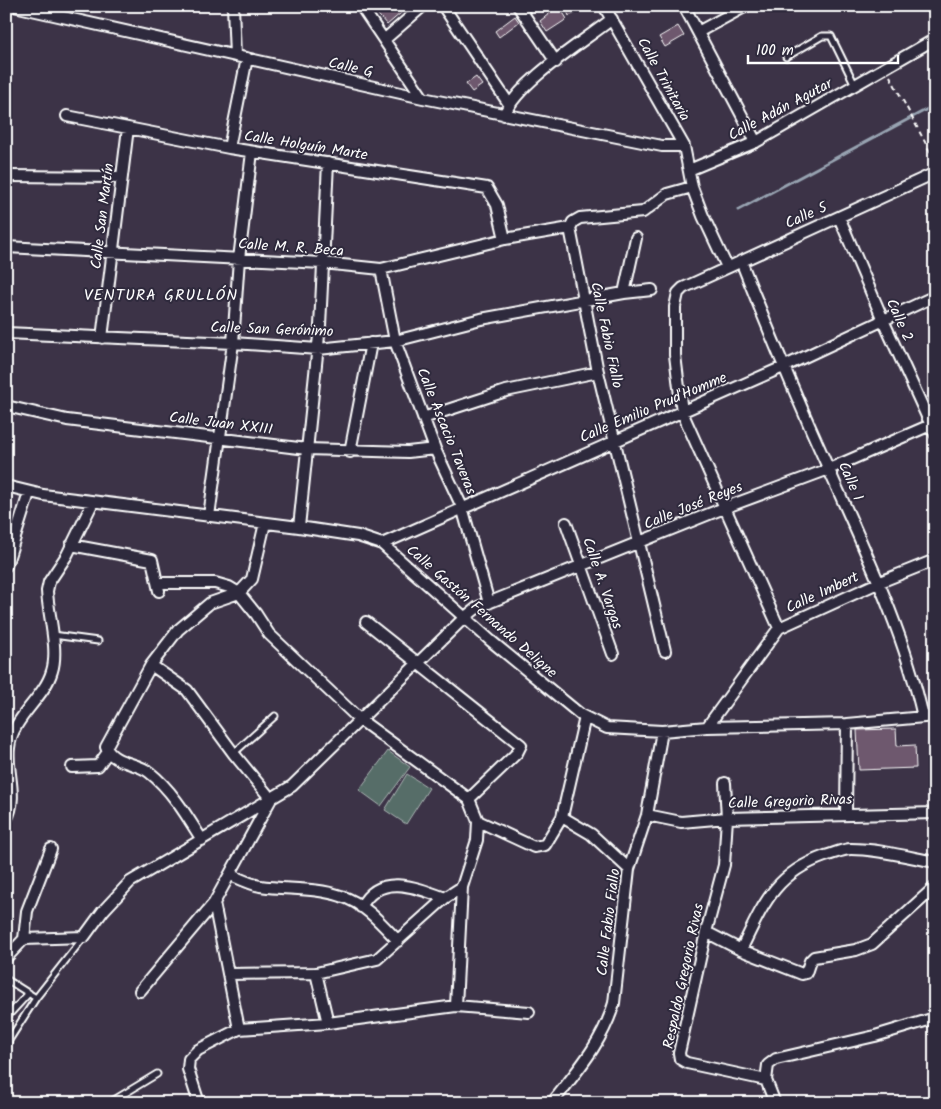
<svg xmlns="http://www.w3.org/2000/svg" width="941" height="1109" font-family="Kalam,sans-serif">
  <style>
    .green { fill: #576d68; stroke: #abb6b4 }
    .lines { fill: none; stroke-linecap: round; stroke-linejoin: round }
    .stream { stroke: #98a4b2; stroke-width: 3 }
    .building { fill: #6e586e; stroke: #fff }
    .service-casing { stroke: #fff; stroke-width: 9 }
    .minor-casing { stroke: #fff; stroke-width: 14 }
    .path { stroke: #fff; stroke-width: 2; stroke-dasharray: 5 4; stroke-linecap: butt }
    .service { stroke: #2f2a3d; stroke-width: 5 }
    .minor { stroke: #2f2a3d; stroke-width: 10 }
    .labels { text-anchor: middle; stroke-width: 4; stroke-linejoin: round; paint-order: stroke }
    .street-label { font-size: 15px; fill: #fff; stroke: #2f2a3d }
    .neighbourhood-label { font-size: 16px; letter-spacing: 1px; fill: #fff; stroke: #2f2a3d }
  </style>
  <rect width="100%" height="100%" fill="#3c3347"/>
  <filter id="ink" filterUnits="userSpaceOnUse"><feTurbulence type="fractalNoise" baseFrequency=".02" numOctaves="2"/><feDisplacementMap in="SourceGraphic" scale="10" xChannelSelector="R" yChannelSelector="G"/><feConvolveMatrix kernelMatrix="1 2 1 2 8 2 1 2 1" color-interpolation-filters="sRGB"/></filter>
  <g filter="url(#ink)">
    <path class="green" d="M388 751 410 767 381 806 359 790Z
      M407 774 429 788 406 824 385 810Z"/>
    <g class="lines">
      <path class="stream" d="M738 210 935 105"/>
    </g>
    <path class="building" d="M379 6H407L408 7 387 25 374 10Z
      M448 6H463L452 13Z
      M559 6 567 19 547 32 540 21Z
      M565 6H590L569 16Z
      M515 16 519 22 499 37 495 31Z
      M678 26 684 36 665 47 659 37Z
      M476 77 482 85 472 92 466 84Z
      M896 729 897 746 915 745 916 768 859 770 857 730Z"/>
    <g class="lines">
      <g class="service-casing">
        <path id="service" d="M786 57 822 36H831L855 85
          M53 635 98 641
          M234 753 275 716
          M6 979 36 998 84 937
          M6 1018 29 993
          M6 1045 36 998
          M109 1103 157 1074"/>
      </g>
      <g class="minor-casing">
        <path id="minor" d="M14 6 423 98 662 146H684
          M233 6 235 56
          M361 6 423 98
          M443 6 509 104
          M518 6 556 62
          M604 6 684 146 692 187 703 216 727 267
          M684 6 756 142
          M698 32 746 6
          M384 40 423 6
          M504 115C520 80 580 44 612 19
          M67 116 229 148 487 188 497 205 505 239
          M229 148 247 58
          M689 170 756 142 935 39
          M6 176 122 177
          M839 217 883 320 935 434
          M570 228 598 372 665 651
          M570 228 573 222 580 218 643 212 667 194 692 187
          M6 247 323 263 381 269 505 239 570 228
          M741 261C769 332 798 401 829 470 865 551 904 631 923 717
          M381 269 395 341 435 449 462 507 489 603
          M624 293 636 238
          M6 333 233 343 318 349 395 341 481 319 624 293 652 290
          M102 338 128 128
          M6 406 67 420 307 449 408 452 435 449
          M423 418 506 391 598 372
          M350 452 371 343
          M6 486 43 495 299 527 358 536 382 544 491 641 581 715 607 728 662 731 707 727 847 724 935 716
          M209 516 233 343 239 259 252 152
          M566 523 613 654
          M299 527 320 326 328 163
          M382 544 783 367 935 296
          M71 545 152 560 159 591
          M6 566 29 493
          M158 583H215L229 587 239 593 256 614 269 634 359 719 469 799 478 821 477 840 462 887 445 898 377 959 316 973 228 974
          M366 622 521 745 517 753 469 799
          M779 628 682 412 675 355V307L678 293 683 288 935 173
          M707 727 779 628 880 582 935 560
          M72 767 98 766 108 752
          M725 783 727 818 724 865 706 932 679 1053 680 1059 687 1063 766 1080 775 1103
          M846 814 847 724
          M647 815 681 822 727 818 935 813
          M562 817 591 834 629 869
          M6 820C19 797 6 772 9 748 12 717 44 699 52 671 59 649 48 614 47 591L49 582 67 555 93 502
          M478 821 534 847 545 845 562 817 585 717
          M202 840C187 816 172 790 149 772 136 762 113 764 106 747L151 665 178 630 210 603 239 593 252 579 265 523
          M231 875C240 879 250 884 260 886 287 890 315 887 341 896 364 903 382 924 398 941
          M214 903 239 1029
          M361 907C379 872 416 887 445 898
          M706 932 741 950 802 974 806 973 810 961 814 957 856 950 872 944 935 887
          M24 939 27 911 51 849
          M741 950C763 905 774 874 825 856 833 854 843 849 851 849 879 849 908 857 935 862
          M6 958 24 939 84 937 103 911 130 882 292 786 464 618 478 607 724 508 829 469 935 423
          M316 973 328 1023
          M140 991 214 903 271 799 234 754 187 690 151 665
          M456 1006 462 887
          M766 1080 768 1065 776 1059 875 1036 935 1018
          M199 1103 188 1069 189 1059 198 1050 239 1029 328 1023 456 1006 529 1012
          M552 1103C577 1071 603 1042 614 1003L629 869 647 815 662 731"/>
      </g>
      <path class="path" d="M890 76 935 161"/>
      <use href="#service" class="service"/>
      <use href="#minor" class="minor"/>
    </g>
  </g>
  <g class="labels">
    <g class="street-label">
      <text transform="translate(351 67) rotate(13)" y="5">Calle G</text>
      <text transform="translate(664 79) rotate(61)" y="5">Calle Trinitaria</text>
      <text transform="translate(780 109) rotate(-28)" y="5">Calle Adán Agutar</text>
      <text transform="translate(306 145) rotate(9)" y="5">Calle Holguín Marte</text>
      <text transform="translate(806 215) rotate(-24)" y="5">Calle 5</text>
      <text transform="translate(102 216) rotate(-83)" y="5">Calle San Martín</text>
      <text transform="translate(291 247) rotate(4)" y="5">Calle M. R. Beca</text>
      <text transform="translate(900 320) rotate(66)" y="5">Calle 2</text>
      <text transform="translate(272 329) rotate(2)" y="5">Calle San Gerónimo</text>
      <text transform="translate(607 335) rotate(78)" y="5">Calle Fabio Fiallo</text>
      <text transform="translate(653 407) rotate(-23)" y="5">Calle Emilio Prud'Homme</text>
      <text transform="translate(221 423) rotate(7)" y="5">Calle Juan XXIII</text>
      <text transform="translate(447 431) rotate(68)" y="5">Calle Ascacio Taveras</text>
      <text transform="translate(851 481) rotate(66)" y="5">Calle 1</text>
      <text transform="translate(693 505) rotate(-22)" y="5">Calle José Reyes</text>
      <text transform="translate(603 583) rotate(71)" y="5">Calle A. Vargas</text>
      <text transform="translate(822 592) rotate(-25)" y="5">Calle Imbert</text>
      <text transform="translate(482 611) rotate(41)" y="5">Calle Gastón Fernando Deligne</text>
      <text transform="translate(790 801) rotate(-2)" y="5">Calle Gregorio Rivas</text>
      <text transform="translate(608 922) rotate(-83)" y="5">Calle Fabio Fiallo</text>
      <text transform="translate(683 976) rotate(-78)" y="5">Respaldo Gregorio Rivas</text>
    </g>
    <g class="neighbourhood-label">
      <text x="161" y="300">VENTURA GRULLÓN</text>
    </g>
  </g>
  <rect width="941" height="1109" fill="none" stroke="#2f2a3d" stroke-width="25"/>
  <rect x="12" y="12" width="916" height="1084" fill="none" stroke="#fff" stroke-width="2" filter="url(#ink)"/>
  <path d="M748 55v8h150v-8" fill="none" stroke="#ffffff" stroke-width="2.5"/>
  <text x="756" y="55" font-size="15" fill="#ffffff" stroke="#2f2a3d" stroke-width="4" paint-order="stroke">100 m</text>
</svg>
